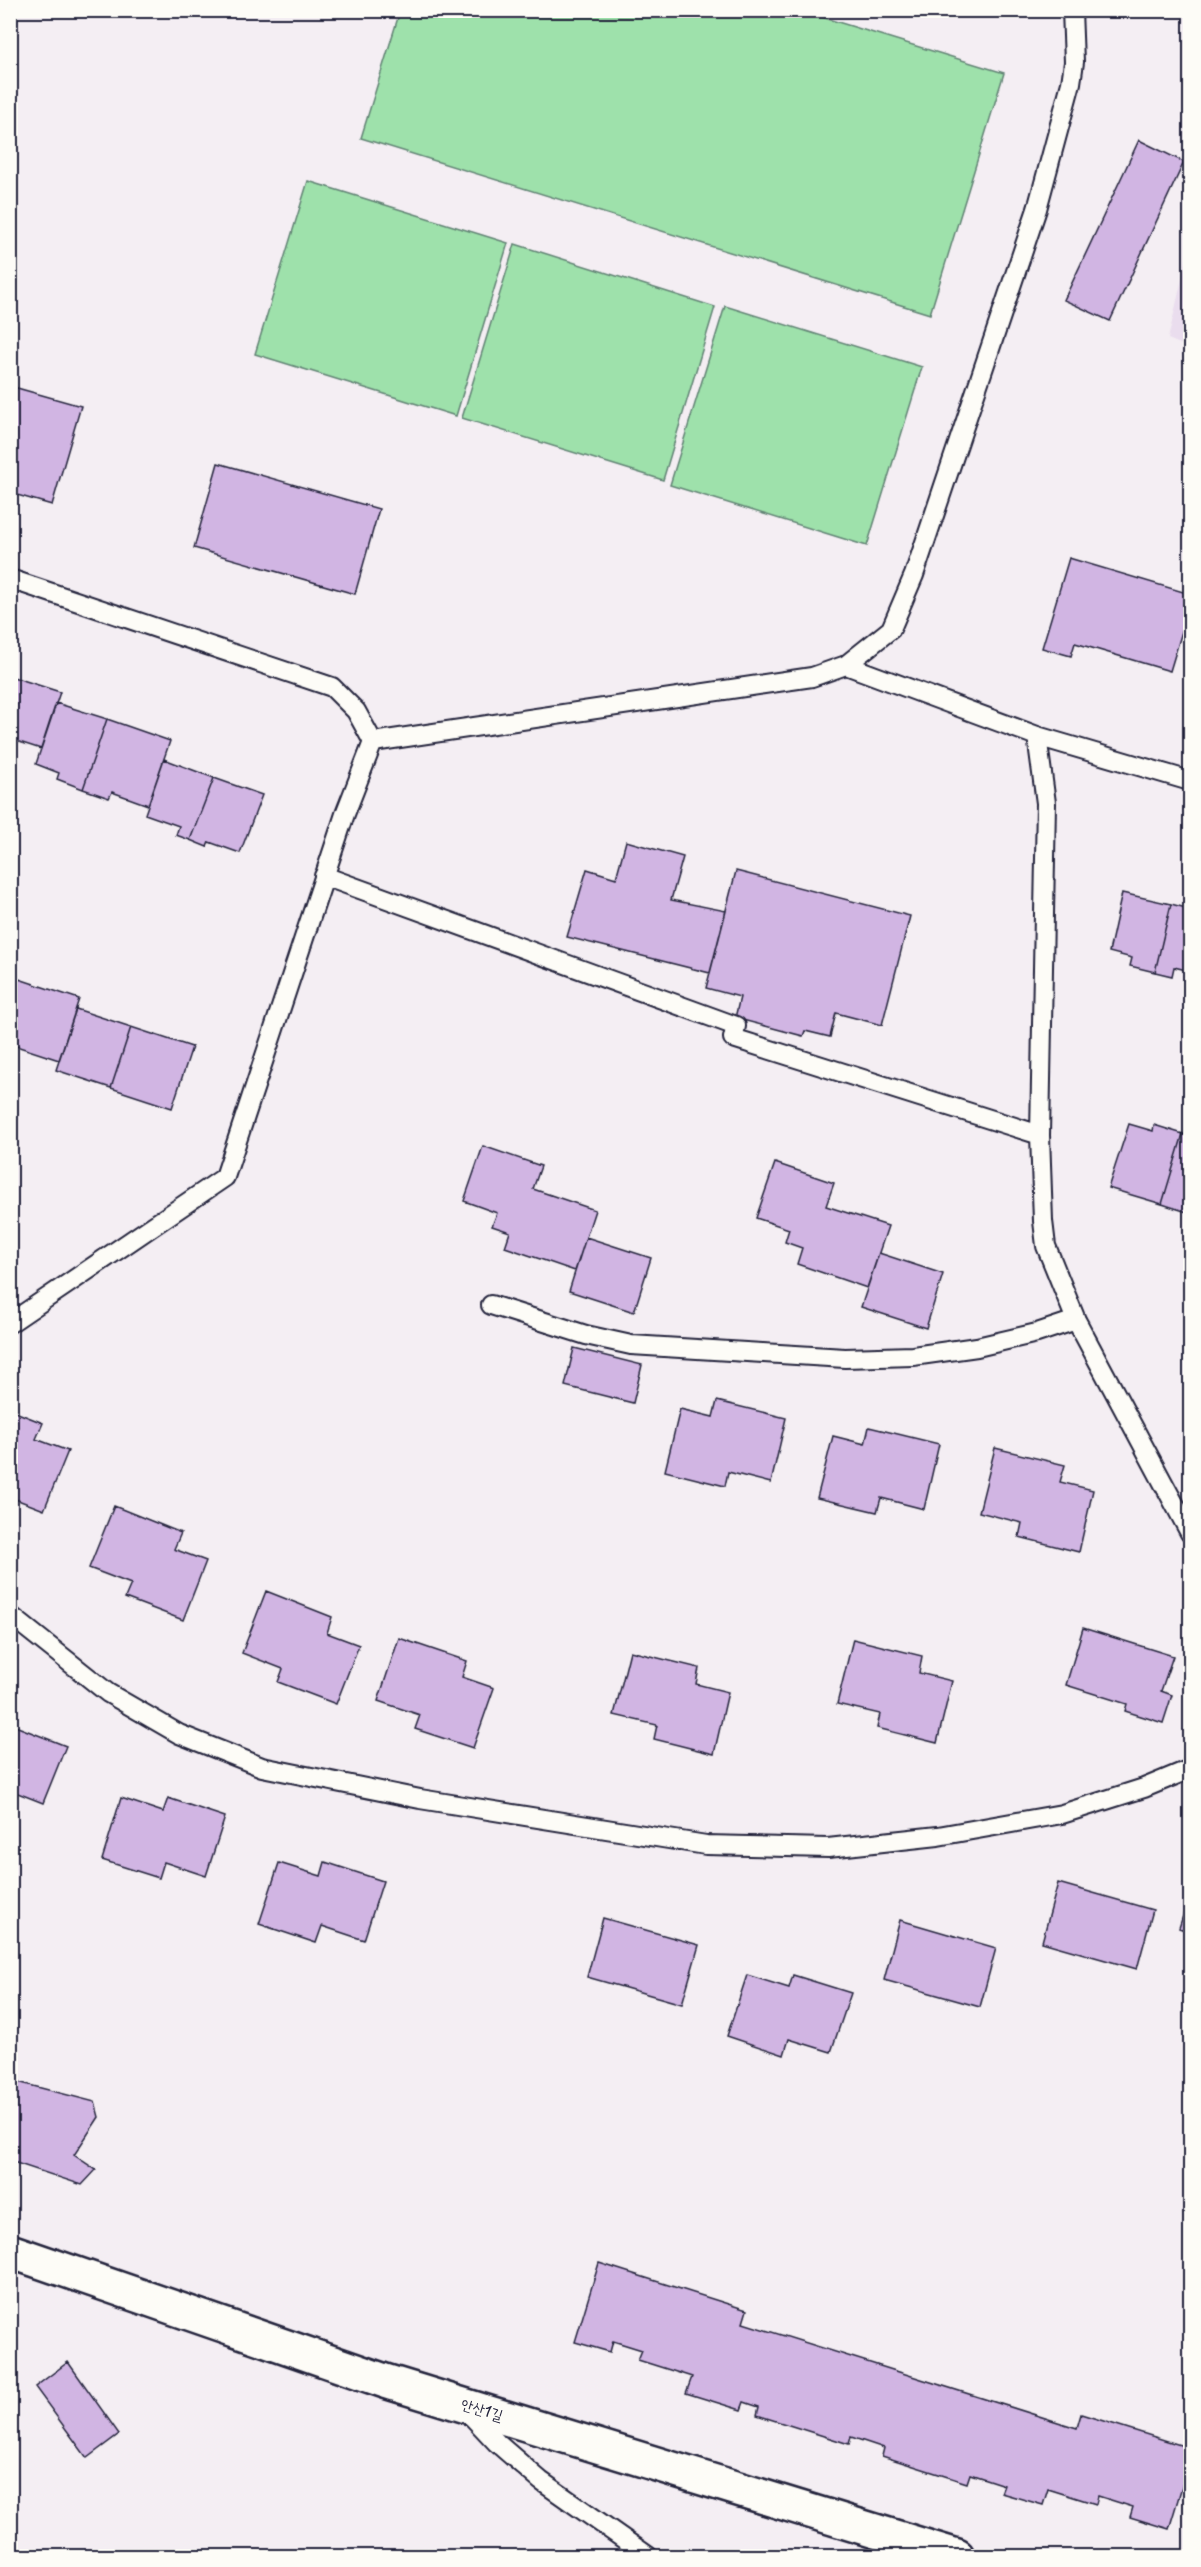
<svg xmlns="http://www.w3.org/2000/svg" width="1201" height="2567" font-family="'Playpen Sans','Poor Story',sans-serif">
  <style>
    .built { fill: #eaddee }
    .green { fill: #9ee1ab; stroke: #608273; stroke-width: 1.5 }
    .building { fill: #d1b5e3; stroke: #22223b; stroke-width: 1.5 }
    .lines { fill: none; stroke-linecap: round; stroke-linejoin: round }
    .lane-casing { stroke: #22223b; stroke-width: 22 }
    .street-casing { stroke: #22223b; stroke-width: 38 }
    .lane { stroke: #fdfcf7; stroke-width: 18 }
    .street { stroke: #fdfcf7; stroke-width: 33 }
    .labels { text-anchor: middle; stroke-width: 5; stroke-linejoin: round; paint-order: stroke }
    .street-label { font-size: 15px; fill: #22223b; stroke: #fdfcf7 }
  </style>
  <rect width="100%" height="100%" fill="#f4eef3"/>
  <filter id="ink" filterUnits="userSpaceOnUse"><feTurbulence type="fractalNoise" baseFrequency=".0167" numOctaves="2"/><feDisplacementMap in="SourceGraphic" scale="12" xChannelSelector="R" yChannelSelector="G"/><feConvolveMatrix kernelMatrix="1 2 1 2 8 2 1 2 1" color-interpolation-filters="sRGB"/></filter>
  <g filter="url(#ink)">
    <path class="built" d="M1190 245V348L1168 339Z"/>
    <path class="green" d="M400 11H802L1004 73 930 314 361 138Z
      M308 181 508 243 456 416 255 354Z
      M515 244 715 307 663 480 462 418Z
      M725 306 922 367 867 546 670 485Z"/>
    <path class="building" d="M1139 140 1184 162 1110 321 1064 300Z
      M10 386 81 406 52 505 10 493Z
      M218 463 379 509 355 594 194 548Z
      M1069 558 1190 594V605L1170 671 1075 643 1071 656 1042 648Z
      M10 676 60 692 41 749 10 739Z
      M56 703 107 719 83 789 57 779 59 773 36 764Z
      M107 719 170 741 148 805 112 792 109 798 83 789Z
      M164 759 214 778 190 840 176 835 179 826 145 814Z
      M214 778 262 795 240 853 209 842 207 847 190 840Z
      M626 841 683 857 671 900 726 911 710 973 567 937 587 869 616 878Z
      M736 871 910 916 882 1025 836 1013 830 1037 805 1031 803 1036 735 1018 740 997 706 988Z
      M1122 893 1171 904 1155 972 1130 966 1132 958 1109 952Z
      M1171 904 1190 909V971L1174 967 1172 976 1155 972Z
      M10 976 19 979 10 1005Z
      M19 979 79 999 59 1060 10 1044V1005Z
      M76 1009 131 1027 111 1088 56 1070Z
      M131 1027 192 1047 172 1108 111 1088Z
      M1129 1124 1153 1131 1154 1125 1183 1134 1162 1204 1108 1188Z
      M1183 1134 1190 1136V1213L1162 1204Z
      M483 1146 541 1166 533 1189 595 1210 575 1271 505 1247 510 1232 492 1226 497 1213 464 1201Z
      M775 1163 834 1183 826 1206 888 1226 867 1288 797 1264 802 1248 785 1242 789 1229 756 1218Z
      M586 1237 651 1258 634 1312 569 1291Z
      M879 1253 943 1274 926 1328 861 1307Z
      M574 1348 642 1365 633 1403 565 1386Z
      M717 1401 786 1418 771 1483 728 1472 725 1486 665 1471 680 1409 713 1417Z
      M10 1410 43 1423 36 1439 68 1451 44 1510 10 1497Z
      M869 1427 939 1444 924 1509 881 1498 877 1512 817 1498 833 1436 865 1444Z
      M995 1448 1065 1465 1060 1482 1093 1490 1079 1552 1019 1537 1022 1523 979 1512Z
      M114 1506 181 1533 174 1549 206 1561 183 1620 125 1598 131 1584 89 1568Z
      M266 1591 332 1617 327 1633 359 1645 336 1704 278 1682 283 1669 242 1653Z
      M1083 1628 1173 1656 1161 1691 1172 1695 1163 1723 1125 1711 1127 1704 1066 1685Z
      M399 1638 467 1661 462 1677 494 1688 473 1748 415 1729 420 1715 378 1701Z
      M853 1639 922 1656 919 1673 952 1681 937 1743 877 1728 880 1714 837 1704Z
      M630 1651 699 1668 696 1684 728 1692 714 1754 654 1739 657 1725 614 1715Z
      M10 1724 66 1746 43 1803 10 1790Z
      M121 1798 163 1812 168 1798 225 1817 206 1876 164 1862 159 1878 102 1860Z
      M325 1862 383 1881 364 1940 322 1926 316 1943 259 1924 279 1863 321 1876Z
      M1058 1883 1153 1910 1137 1969 1042 1942Z
      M1190 1894V1932L1179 1928Z
      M603 1918 699 1945 682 2004 587 1977Z
      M900 1920 996 1948 980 2007 884 1980Z
      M747 1975 789 1988 793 1975 851 1993 831 2052 789 2039 784 2055 727 2036Z
      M10 2080 95 2102 99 2117 74 2155 96 2170 82 2185 10 2161Z
      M599 2263 747 2310 743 2323 1077 2428 1081 2414 1190 2448V2460L1169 2529 1130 2517 1133 2507 1098 2496 1096 2504 1048 2489 1043 2505 1001 2493 1004 2485 970 2474 967 2483 882 2456 884 2448 851 2437 849 2444 757 2415 759 2407 744 2402 741 2410 686 2393 692 2377 638 2360 642 2350 613 2341 610 2352 575 2342Z
      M68 2362 119 2434 87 2458 35 2387Z"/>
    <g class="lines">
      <g class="lane-casing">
        <path id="lane" d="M10 579 332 687 356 711 373 742 812 677 846 665 891 629 914 575 1037 209 1071 83 1074 62 1072 10
          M846 665 1037 736 1190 781
          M1037 736 1046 803 1040 1135 1043 1221 1046 1246 1076 1320 1190 1533
          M324 876 736 1026 733 1038 1040 1135
          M491 1305 586 1335 631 1345 845 1358 913 1356 977 1347 1037 1333 1076 1320
          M10 1323 225 1177 345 814 373 742
          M10 1615 108 1693 179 1734 262 1767 420 1799 706 1845 828 1848 938 1836 1062 1814 1144 1788 1190 1769
          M467 2411 497 2443 541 2481 648 2556"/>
      </g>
      <g class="street-casing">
        <path id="street" d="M10 2251 385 2381 957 2556"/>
      </g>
      <use href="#lane" class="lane"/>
      <use href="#street" class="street"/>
    </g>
  </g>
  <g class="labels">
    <g class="street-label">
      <text transform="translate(482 2410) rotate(17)" y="5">안산1길</text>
    </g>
  </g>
  <rect width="1201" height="2567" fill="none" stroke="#fdfcf7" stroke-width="36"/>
  <rect x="18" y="18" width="1165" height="2531" fill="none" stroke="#22223b" stroke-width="2" filter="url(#ink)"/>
</svg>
